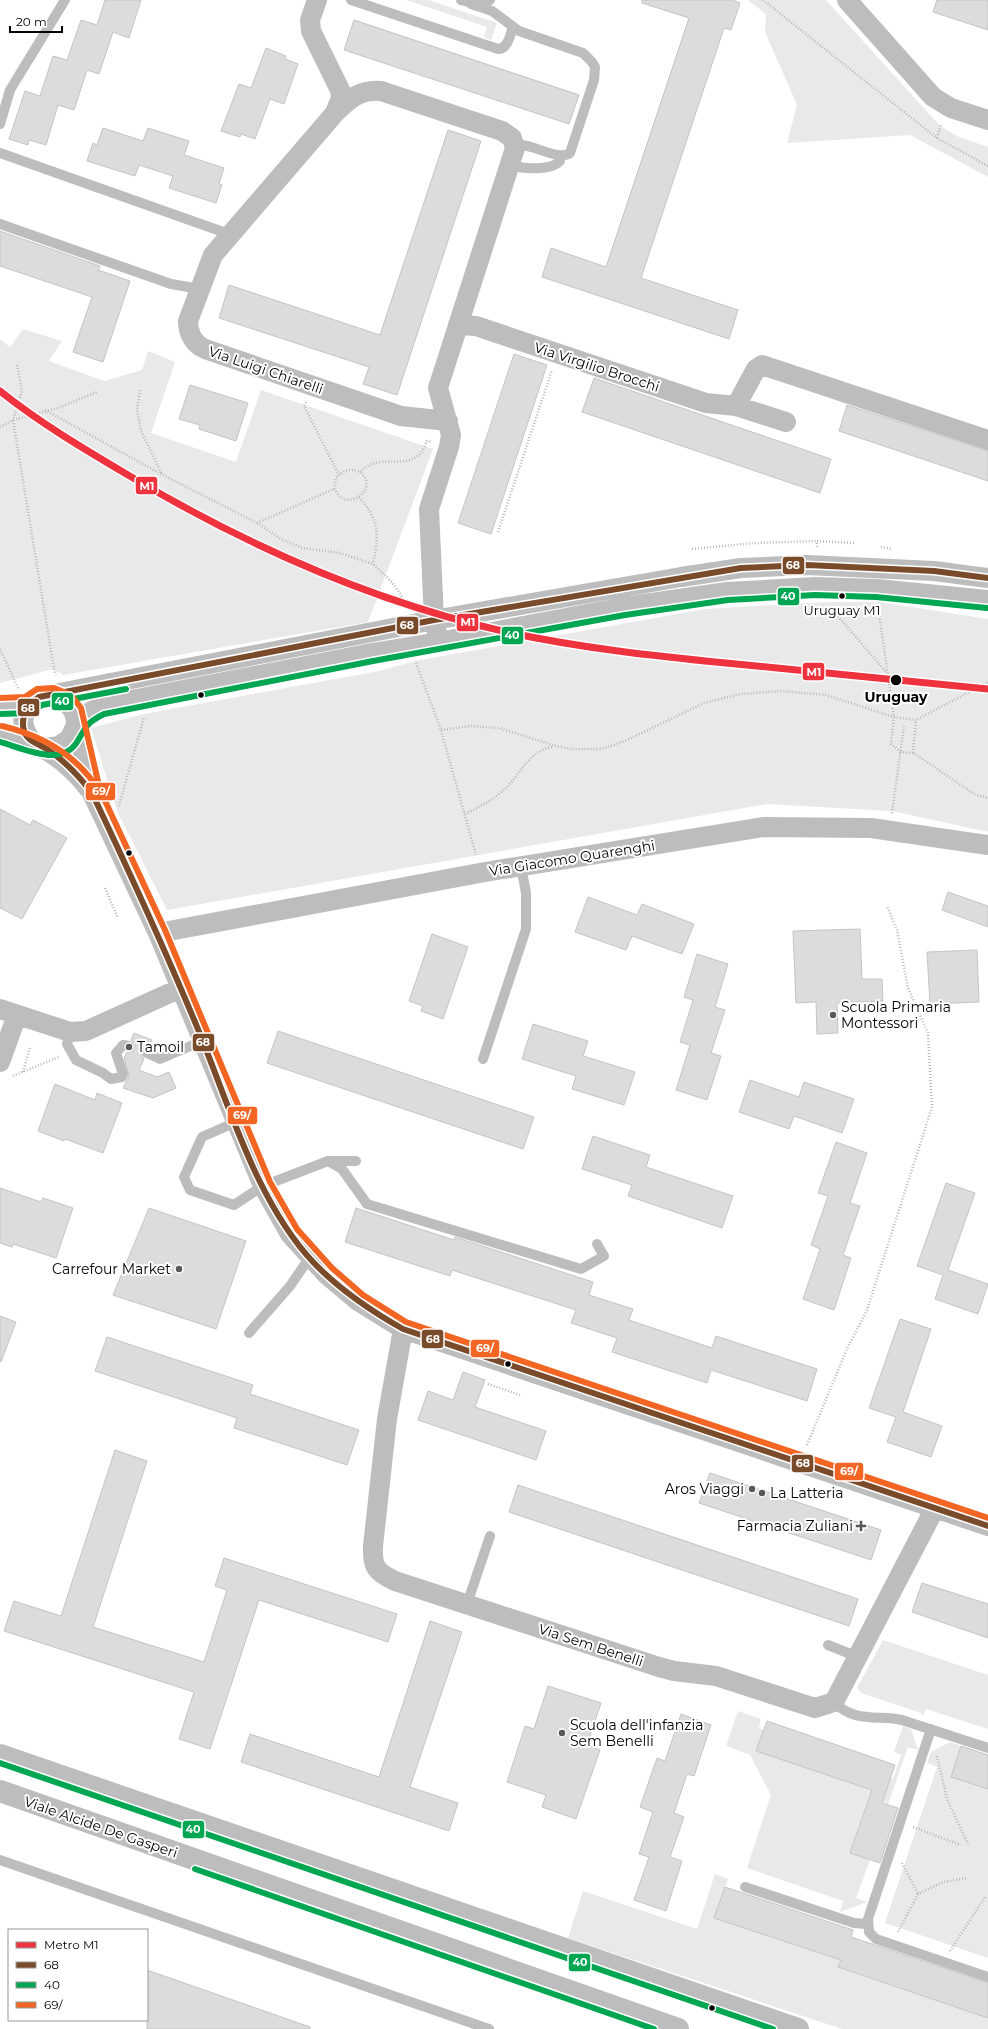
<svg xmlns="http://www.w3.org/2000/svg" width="988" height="2029" font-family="Montserrat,sans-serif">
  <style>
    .green { fill: #e9e9e9 }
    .building { fill: #dcdcdc; stroke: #c4c4c4 }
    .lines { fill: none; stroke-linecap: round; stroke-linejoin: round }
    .path { stroke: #b8b8b8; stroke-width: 2.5; stroke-dasharray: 1 2; stroke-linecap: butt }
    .lane { stroke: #bdbdbd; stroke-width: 10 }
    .street { stroke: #bdbdbd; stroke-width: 20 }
    .primary { stroke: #bdbdbd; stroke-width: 22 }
    .bus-1-casing { stroke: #fff; stroke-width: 9 }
    .bus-2-casing { stroke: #fff; stroke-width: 9 }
    .bus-3-casing { stroke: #fff; stroke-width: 9 }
    .bus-1 { stroke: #7a4b2a; stroke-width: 6 }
    .bus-2 { stroke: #00a651; stroke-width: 6 }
    .bus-3 { stroke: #f26522; stroke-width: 6 }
    .metro-1-casing { stroke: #fff; stroke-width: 10 }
    .metro-1 { stroke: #ee333e; stroke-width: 7 }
    .bus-dot { fill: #000; stroke: #fff; stroke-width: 1.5 }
    .poi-dot { fill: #595959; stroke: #fff; stroke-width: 1.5 }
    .labels { text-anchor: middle; stroke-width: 4; stroke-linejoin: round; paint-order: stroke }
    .bus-label { font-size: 13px; fill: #000; stroke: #fff }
    .street-label { font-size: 14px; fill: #000; stroke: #fff }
    .stop-label { font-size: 14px; font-weight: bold; fill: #000; stroke: #fff }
    .poi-label { font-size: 14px; fill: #000; stroke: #fff; text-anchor: start }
    .line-badge { stroke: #fff; stroke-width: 1.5 }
    .badge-label { font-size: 11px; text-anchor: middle; font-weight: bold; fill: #fff }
  </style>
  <rect width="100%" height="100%" fill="#fff"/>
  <path class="green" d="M406 0H429L497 23 491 40 484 37 487 27Z
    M748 0H826L940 126 959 137 988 147V177L910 135 787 143 797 105 765 32 766 14Z
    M23 329 62 341 49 361 104 381 142 370 148 351 175 362 151 433 236 462 261 390 433 449 368 622 63 675 53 669 0 683V339L10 347Z
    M826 602H880L988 619V832L892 811 767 804 167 910 117 811 91 728 144 714 379 671 415 661 705 609Z
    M883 1640 988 1675V1729L926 1709 923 1716 921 1713 861 1693 857 1688Z
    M738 1711 761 1719 759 1728 764 1730 757 1751 885 1794 890 1778 893 1779 901 1755 894 1752 903 1726 911 1729 918 1750 908 1747 888 1804 869 1798 850 1853 870 1860 856 1898 867 1902 840 1912 843 1901 747 1868 771 1795 750 1755 726 1746Z
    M950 1742 961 1746 951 1777 988 1789V1958L885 1923 937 1767 927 1763 931 1752Z
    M715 1874 728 1879 715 1918 841 1960 839 1968 988 2018V2029H842L568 1938 583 1891 697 1929Z"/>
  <path class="building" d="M105 0H141L129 38 113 32 99 74 87 70 74 110 58 105 46 145 29 140 28 145 9 139 25 91 40 96 53 56 67 60 81 20 97 25Z
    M642 0H732L740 3 731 30 724 28 641 278 738 310 729 339 542 277 551 248 606 267 689 18 642 3Z
    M937 0H988V30L933 12Z
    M354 20 579 95 569 124 344 50Z
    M266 48 286 56 285 59 298 64 284 104 270 99 255 139 241 134 240 137 221 131 239 84 251 88Z
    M103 128 143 141 148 128 189 141 184 155 224 168 219 184 222 185 216 203 169 188 173 176 139 165 135 176 87 161 93 143 97 145Z
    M448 130 481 141 397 395 363 384 369 367 219 318 229 285 380 335Z
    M0 231 100 266 98 270 130 281 103 362 73 352 92 297 0 266Z
    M514 354 547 365 491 534 458 523Z
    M594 378 831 459 820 493 582 412Z
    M190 385 248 403 236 441 199 429 200 425 179 419Z
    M847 405 988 451V481L839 431Z
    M0 809 30 825 33 820 67 838 22 919 0 908Z
    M948 892 988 906V927L942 910Z
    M588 897 637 915 642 904 694 924 682 954 632 936 626 950 575 932Z
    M860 929 862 979H882L883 1001 837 1003 838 1033 817 1034 816 1002 796 1003 793 931Z
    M432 934 468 947 443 1019 421 1011 423 1006 409 1001Z
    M977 950 979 1002 930 1004 927 952Z
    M697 954 728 964 715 1007 725 1010 711 1053 721 1056 707 1100 676 1090 690 1045 680 1042 693 1000 684 997Z
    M533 1024 588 1041 583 1056 635 1072 624 1105 572 1089 576 1076 522 1059Z
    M278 1031 534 1117 523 1149 267 1063Z
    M134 1033 152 1040 149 1047 144 1048 141 1051 142 1056 144 1059 139 1070 157 1077 169 1072 176 1088 153 1098 123 1088 129 1076 124 1058 127 1052H132L135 1047V1043L131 1040Z
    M750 1080 799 1097 804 1082 854 1099 842 1133 794 1116 789 1129 739 1112Z
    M55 1084 95 1100 97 1093 122 1103 103 1153 65 1139 64 1141 38 1131Z
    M593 1136 650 1155 646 1167 733 1196 722 1228 628 1196 632 1185 582 1169Z
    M836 1142 867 1153 850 1203 860 1206 843 1255 851 1258 834 1310 803 1299 820 1249 811 1245 828 1196 818 1193Z
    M946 1183 975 1193 948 1270 988 1284 978 1314 935 1299 943 1275 917 1266Z
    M0 1188 41 1202 43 1198 73 1208 56 1258 13 1244 12 1247 0 1243Z
    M149 1208 246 1241 216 1329 113 1295Z
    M356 1208 454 1240 455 1237 593 1282 589 1295 633 1309 629 1320 712 1348 716 1336 817 1369 807 1401 711 1370 707 1383 612 1352 617 1338 571 1323 576 1310 452 1270 450 1276 345 1242Z
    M0 1316 16 1322 1 1362 0 1361Z
    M900 1319 931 1329 903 1412 942 1426 931 1457 887 1442 896 1417 869 1408Z
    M107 1337 253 1385 250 1394 359 1430 347 1465 234 1428 237 1418 95 1371Z
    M463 1372 485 1380 475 1407 546 1431 536 1460 418 1420 428 1391 453 1400Z
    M115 1450 147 1461 93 1627 204 1662 227 1590 215 1586 224 1558 397 1614 388 1642 259 1600 210 1749 179 1739 194 1692 4 1631 14 1601 61 1616Z
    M710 1473 881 1530 871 1560 699 1503Z
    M518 1485 858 1599 849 1626 509 1512Z
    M922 1583 988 1604V1638L912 1612Z
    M430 1621 462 1632 410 1787 458 1803 449 1831 241 1762 250 1734 379 1777Z
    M548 1686 601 1703 587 1745 600 1750 576 1819 542 1807 546 1795 507 1782 525 1726 534 1729Z
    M681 1714 711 1725 694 1776 687 1774 674 1813 684 1817 670 1857 682 1861 666 1911 634 1900 649 1857 639 1854 653 1812 640 1807 657 1758 665 1761Z
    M767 1721 895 1765 882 1803 898 1808 880 1863 850 1853 872 1790 756 1751Z
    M961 1746 988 1755V1789L951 1777Z
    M725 1887 853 1930 851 1937 988 1983V2018L838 1967 841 1960 714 1918Z
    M147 1970 310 2027V2029H147Z"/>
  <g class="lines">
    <path class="path" d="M763 0 937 138 988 166
      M937 138 941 124
      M17 365 22 391 13 420 54 669 56 675
      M140 390 137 410 141 431 162 474
      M306 402 304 406 339 475
      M45 410 163 475 257 523 281 539 302 548 340 553 373 564 392 582 401 595 405 607
      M0 427 13 420 58 408 97 392
      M334 489C336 491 338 495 340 497 352 505 369 494 366 480 365 477 362 474 360 472
      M359 497C380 520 379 536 373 564
      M257 523 334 489 336 478C343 470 350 468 360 472 380 452 400 470 419 455 423 452 425 445 427 441L432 442
      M498 532 552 370
      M817 547V541L854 543
      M881 547 892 549
      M692 549 755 543 817 541
      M830 607 887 673
      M878 607 894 717 891 744 901 752 913 753 918 756 974 794 988 798
      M0 649 18 688
      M416 663 441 730 476 855
      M441 730 470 726 499 728 556 746 572 749H601L625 741 704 703 740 694 781 691 826 695 894 717 916 720 988 682
      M913 753 916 720
      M119 806 144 717
      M892 813 904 726
      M465 814C480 807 493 800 505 789 520 775 530 749 553 747
      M105 888 118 918
      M23 1072 30 1047
      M13 1076 59 1057
      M488 1384 520 1395
      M807 1445 847 1349 867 1310 932 1107 928 1033 908 988 897 930 887 906
      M937 1756 947 1799 968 1844
      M913 1827 961 1845
      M902 1863 918 1894
      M898 1932 918 1894 943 1882 967 1878
      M950 1951 985 1897"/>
    <path class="lane" d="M351 0 498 49C508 49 510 35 513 27
      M461 0 479 4 490 0
      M471 4 492 11 519 31 583 53 592 62 595 67 594 80 570 153C558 162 531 142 515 145
      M0 124 10 90 65 0
      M0 153 229 234
      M511 165C523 169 551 171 560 161L558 155
      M0 224 171 284 200 289
      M70 1032 67 1044 76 1060 103 1073 111 1079 122 1077 123 1074 116 1053 123 1045 129 1046
      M147 1053 160 1059 202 1041
      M483 1059 526 929V893L521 866
      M236 1122 202 1137 184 1177 190 1190 234 1205 263 1186 328 1161
      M356 1161H328L342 1169 367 1204 581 1269 604 1256 597 1244
      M249 1333 290 1286 310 1257
      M467 1604 490 1536
      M828 1645 858 1657
      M834 1702C854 1723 877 1715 902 1720L988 1748
      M931 1729 868 1919 869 1932 876 1939 988 1977
      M0 1860 489 2029
      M745 1887 854 1923 868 1924"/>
    <path class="street" d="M317 0 310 20 311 31 340 90 341 98 335 113
      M847 0 933 97 951 108 988 120
      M458 325 476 326 706 403 736 406 786 422
      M736 406 756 369 762 365 988 440
      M439 642 434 620 429 509 449 447 451 435 438 388 515 148 512 138 502 131 381 91C360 89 349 99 335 113L213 255 188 321C188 334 194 344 205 349L401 416 448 421
      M53 696 66 701 74 712 92 793 158 933 263 1186 290 1234 326 1274 358 1301 403 1329 988 1526
      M0 706 28 705
      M0 734C38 741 65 758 89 789
      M33 743C18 724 21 711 39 697L434 620 681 577 741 568 807 565 934 571 988 578
      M45 748 59 746 70 738 76 725 88 713 101 706 372 653 439 642 624 607 727 592 815 587 877 589 988 600
      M158 933 485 872 763 827 871 828 988 845
      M0 1009 70 1032 86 1031 181 988
      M0 1062 17 1015
      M403 1329 387 1419 373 1546C372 1567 376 1572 395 1581L659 1667 674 1671 716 1676 815 1708 834 1702 935 1508"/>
    <path class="primary" d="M0 1755 798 2029
      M0 1791 678 2029"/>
    <g class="bus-1-casing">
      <path id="bus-1" d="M988 578 934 571 807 565 741 568 434 620 39 697C28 705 20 716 24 731 27 741 37 743 45 748 63 759 79 776 92 793 128 869 163 945 195 1022 228 1100 255 1201 314 1263 340 1290 371 1311 403 1329L988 1526"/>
    </g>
    <g class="bus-2-casing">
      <path id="bus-2" d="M0 714 30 713 42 705 126 689
        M0 742C22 748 61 768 77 742 87 726 86 723 104 714L373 661 625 615 728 600 815 595 876 597 987 608
        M0 1763 773 2029
        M195 1869 654 2029"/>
    </g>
    <g class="bus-3-casing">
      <path id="bus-3" d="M0 698 25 697 37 689 54 688 71 695 81 708 100 790 165 930 270 1182 297 1229 332 1268 363 1295 406 1322 988 1518
        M2 726C44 736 79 756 101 794"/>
    </g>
    <use href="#bus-1" class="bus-1"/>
    <use href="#bus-2" class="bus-2"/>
    <use href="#bus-3" class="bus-3"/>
    <g class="metro-1-casing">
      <path id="metro-1" d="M0 391C40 423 84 449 128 475 247 546 375 603 511 633 582 648 654 656 726 663 813 672 901 680 988 689"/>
    </g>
    <use href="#metro-1" class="metro-1"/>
  </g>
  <g class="bus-dot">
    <circle cx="842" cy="596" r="3.5"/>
    <circle cx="896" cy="680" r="6"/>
    <circle cx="201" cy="695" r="3.5"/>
    <circle cx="129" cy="853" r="3.5"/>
    <circle cx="508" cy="1364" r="3.5"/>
    <circle cx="712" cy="2008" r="3.5"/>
  </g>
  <g class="poi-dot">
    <circle cx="833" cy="1015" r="4"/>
    <circle cx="129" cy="1047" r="4"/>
    <circle cx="179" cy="1269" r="4"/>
    <circle cx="752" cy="1489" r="4"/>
    <circle cx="762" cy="1493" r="4"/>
    <path d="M859 1520h4v4h4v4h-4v4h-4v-4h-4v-4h4z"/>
    <circle cx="562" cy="1733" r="4"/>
  </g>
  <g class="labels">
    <g class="bus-label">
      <text x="842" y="615">Uruguay M1</text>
    </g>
    <g class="street-label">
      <text transform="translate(597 367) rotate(18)" y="5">Via Virgilio Brocchi</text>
      <text transform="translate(266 370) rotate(19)" y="5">Via Luigi Chiarelli</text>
      <text transform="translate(572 858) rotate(-9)" y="5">Via Giacomo Quarenghi</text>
      <text transform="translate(591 1645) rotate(18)" y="5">Via Sem Benelli</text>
      <text transform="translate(101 1827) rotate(19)" y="5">Viale Alcide De Gasperi</text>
    </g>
    <g class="stop-label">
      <text x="896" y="702">Uruguay</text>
    </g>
    <g class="poi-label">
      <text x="841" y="1012">Scuola Primaria<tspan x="841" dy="16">Montessori</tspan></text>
      <text x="137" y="1052">Tamoil</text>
      <text x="171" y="1274" text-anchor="end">Carrefour Market</text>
      <text x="744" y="1494" text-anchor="end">Aros Viaggi</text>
      <text x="770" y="1498">La Latteria</text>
      <text x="853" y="1531" text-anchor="end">Farmacia Zuliani</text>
      <text x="570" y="1730">Scuola dell'infanzia<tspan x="570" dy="16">Sem Benelli</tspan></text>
    </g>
  </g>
  <g class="line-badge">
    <rect x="135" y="476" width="23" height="19" rx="4" fill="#ee333e"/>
    <rect x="782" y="556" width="23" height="19" rx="4" fill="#7a4b2a"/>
    <rect x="777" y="587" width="23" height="19" rx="4" fill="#00a651"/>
    <rect x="456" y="613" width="23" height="19" rx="4" fill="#ee333e"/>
    <rect x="396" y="616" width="23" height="19" rx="4" fill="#7a4b2a"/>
    <rect x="501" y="626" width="23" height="19" rx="4" fill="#00a651"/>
    <rect x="802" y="662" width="23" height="19" rx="4" fill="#ee333e"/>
    <rect x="51" y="692" width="23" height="19" rx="4" fill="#00a651"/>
    <rect x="17" y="698" width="23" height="19" rx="4" fill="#7a4b2a"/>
    <rect x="85" y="782" width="31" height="19" rx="4" fill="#f26522"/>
    <rect x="192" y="1033" width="23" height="19" rx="4" fill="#7a4b2a"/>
    <rect x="227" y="1106" width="31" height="19" rx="4" fill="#f26522"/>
    <rect x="421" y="1329" width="23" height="20" rx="4" fill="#7a4b2a"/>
    <rect x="470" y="1339" width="30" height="19" rx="4" fill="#f26522"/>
    <rect x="791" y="1454" width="23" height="19" rx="4" fill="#7a4b2a"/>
    <rect x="834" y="1462" width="30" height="19" rx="4" fill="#f26522"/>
    <rect x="182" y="1820" width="23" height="19" rx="4" fill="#00a651"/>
    <rect x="568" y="1953" width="23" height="19" rx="4" fill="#00a651"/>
  </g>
  <g class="badge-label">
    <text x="147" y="490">M1</text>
    <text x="793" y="569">68</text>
    <text x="788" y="600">40</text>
    <text x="468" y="626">M1</text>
    <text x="407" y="629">68</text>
    <text x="512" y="639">40</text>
    <text x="814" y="676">M1</text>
    <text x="62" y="705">40</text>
    <text x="28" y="712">68</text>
    <text x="101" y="795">69/</text>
    <text x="203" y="1046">68</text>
    <text x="242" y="1119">69/</text>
    <text x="433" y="1343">68</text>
    <text x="485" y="1352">69/</text>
    <text x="803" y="1467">68</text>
    <text x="849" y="1475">69/</text>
    <text x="193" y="1833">40</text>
    <text x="580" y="1966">40</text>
  </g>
  <rect x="8" y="1929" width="140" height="92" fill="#ffffff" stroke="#999999"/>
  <rect x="16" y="1942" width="20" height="6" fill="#ee333e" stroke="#999999"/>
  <text x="44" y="1949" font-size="12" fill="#000000">Metro M1</text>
  <rect x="16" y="1962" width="20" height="6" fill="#7a4b2a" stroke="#999999"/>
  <text x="44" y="1969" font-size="12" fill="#000000">68</text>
  <rect x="16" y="1982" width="20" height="6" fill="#00a651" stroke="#999999"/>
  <text x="44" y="1989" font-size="12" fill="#000000">40</text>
  <rect x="16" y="2002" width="20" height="6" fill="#f26522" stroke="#999999"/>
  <text x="44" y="2009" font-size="12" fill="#000000">69/</text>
  <path d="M10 26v6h52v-6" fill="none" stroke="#000000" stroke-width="2"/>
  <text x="16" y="26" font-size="12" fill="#000000" stroke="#ffffff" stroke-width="3" paint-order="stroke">20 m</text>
</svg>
